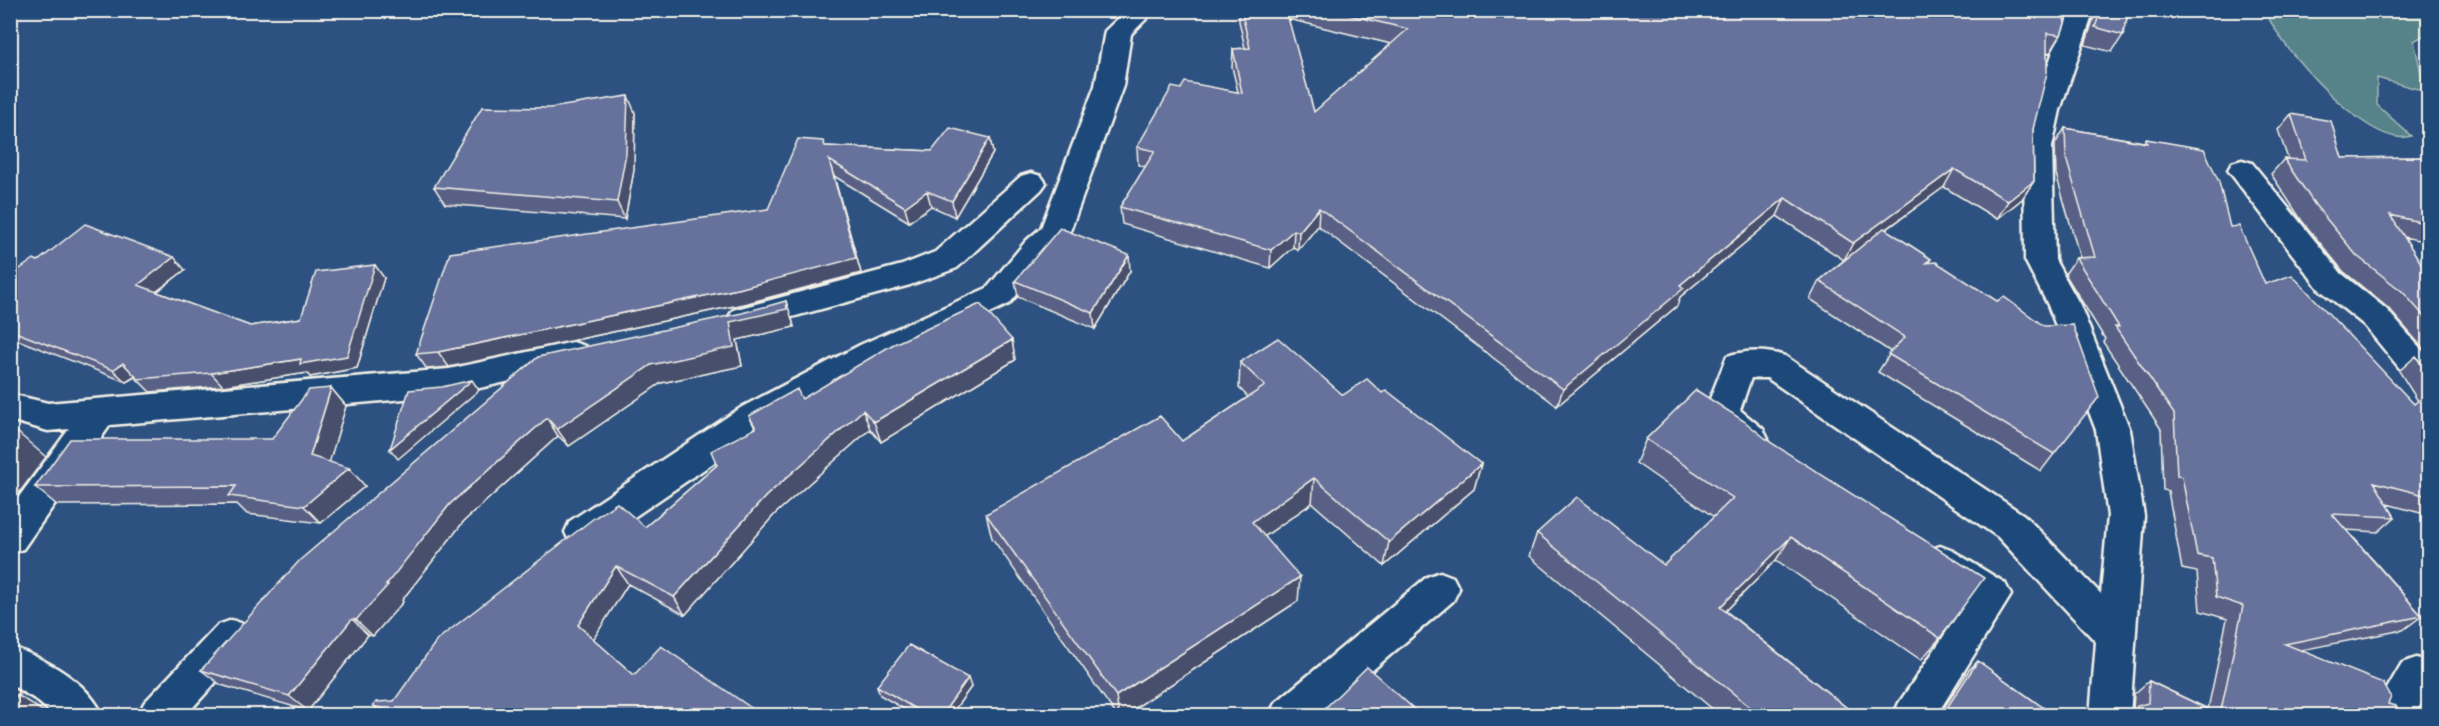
<svg xmlns="http://www.w3.org/2000/svg" width="2439" height="726" font-family="Delius,sans-serif">
  <style>
    .green { fill: #578289; stroke: #a6bab8; stroke-width: 1.5 }
    .lines { fill: none; stroke-linecap: round; stroke-linejoin: round }
    .minor-casing { stroke: #f4f1e8; stroke-width: 5 }
    .minor { fill: #1f4a7a; fill-rule: evenodd }
    .wall { fill: #586186; stroke: #f4f1e8; stroke-width: 1.5; fill-rule: evenodd }
    .shaded-wall { fill: #474f6d; stroke: #f4f1e8; stroke-width: 1.5 }
    .building { fill: #66719c; stroke: #f4f1e8; stroke-width: 1.5 }
  </style>
  <rect width="100%" height="100%" fill="#2d5281"/>
  <filter id="ink" filterUnits="userSpaceOnUse"><feTurbulence type="fractalNoise" baseFrequency=".0167" numOctaves="2"/><feDisplacementMap in="SourceGraphic" scale="12" xChannelSelector="R" yChannelSelector="G"/><feConvolveMatrix kernelMatrix="1 2 1 2 8 2 1 2 1" color-interpolation-filters="sRGB"/></filter>
  <g filter="url(#ink)">
    <path class="green" d="M2264 11H2428V33L2414 41 2425 91 2377 78V105L2411 136C2376 148 2313 79 2292 53 2281 40 2273 25 2264 11Z"/>
    <g class="lines">
      <g class="minor-casing">
        <path id="minor" d="M1127 10H1155L1131 34 1123 86 1069 234 1009 304 884 363 766 427 596 543 583 548 570 543 565 532 570 521 742 407 860 345 987 288 1026 241 1041 228 1095 86 1105 31Z
          M2068 10H2094L2060 110 2052 147 2055 260 2080 305 2130 430 2144 516 2130 716H2090L2096 642 1998 537 1767 378H1751L1740 410 1763 429 1768 439 1763 449C1759 450 1754 453 1749 452 1732 450 1711 428 1704 414L1727 356C1745 350 1767 350 1785 356L2024 515 2101 594 2108 516 2096 430 2048 305 2025 260 2024 147 2032 110Z
          M2242 160 2252 163 2341 273 2386 309 2428 357V392L2416 388 2364 325 2319 289 2228 170 2232 163Z
          M1031 173 1041 176 1046 183 1041 190 957 268 910 285 744 330 733 326 728 318 733 310 902 265 935 252 1021 176Z
          M573 342 585 346 589 355 585 364 449 395 110 425 23 549 10 553V509L69 429 48 431 10 420V394L48 403 449 369Z
          M1940 546 1953 551 2005 583 2011 595 1936 716H1893L1899 703 1968 600 1927 573 1921 562 1927 551Z
          M1440 572 1453 577 1459 589 1453 601 1319 716H1269L1275 703 1427 577Z
          M232 620 246 625 251 637 246 649 185 716H138L144 703 218 625Z
          M10 646C45 659 88 681 103 716H55L35 699 10 684Z
          M2416 658 2428 661V697H2425L2414 716H2371L2402 663Z"/>
      </g>
      <use href="#minor" class="minor"/>
    </g>
    <path class="wall" d="M1239 10H2070L2061 35 2050 53 2047 52 2033 129 2034 181 2022 199 1997 219 1944 187 1886 230 1931 259 1928 263 2054 454 2041 471 1878 372 1891 352 1810 299 1819 281 1844 260 1777 216 1680 297 1677 306 1557 406 1318 226 1298 250 1293 247 1270 268 1122 224 1120 207 1146 167 1138 165 1137 147 1181 89 1238 92 1232 67 1233 49 1245 48 1239 21ZM1288 19 1391 44 1314 112Z
      M2129 10 2123 35 2112 52 2085 45 2096 11Z
      M635 113 634 170 625 219 445 204 434 187Z
      M2291 114 2342 158 2428 157V242L2404 237 2428 274V354L2388 308 2343 271 2302 221 2271 174 2284 159H2288L2278 130Z
      M2065 128 2144 142 2146 139 2230 227 2265 284 2414 404 2418 401 2399 371 2416 356 2428 372V515L2387 504 2395 517 2378 532 2347 530 2422 616 2403 630 2301 650 2388 704 2401 716H2125L2133 709 2134 694 2149 681 2208 709 2227 619 2200 611 2197 572 2182 569 2168 491 2163 490 2161 429 2103 342 2105 339 2065 274 2076 258H2080L2056 174 2055 144Z
      M990 138 993 153 955 217 931 206 909 222 834 176 861 273 748 303 449 367 427 369 416 354 768 209 825 146 932 151Z
      M38 261 185 270 157 292 250 326 301 318 384 278 357 368 310 377 307 373 223 386 150 392 135 377 126 382 13 338 10 340V276Z
      M1130 271 1095 329 1018 297 1015 281Z
      M792 319 794 327 737 340 742 366 661 383 569 446 558 436 464 521 402 600 403 602 373 636 368 635 308 711 221 685 201 670 538 357Z
      M1012 340 1015 360 881 442 870 429 775 514 685 615 628 584 593 639 634 675 763 716H384L373 706 394 701 645 527 717 465 755 428 749 416 802 399Z
      M1240 362 1343 395 1382 393 1481 464 1474 489 1384 566 1312 503 1265 536 1298 601 1123 716H1117L992 538 986 514 1182 441 1248 397 1239 388Z
      M331 388 346 406 329 462 365 486 321 523 247 514 237 504 57 505 35 487 272 439Z
      M1646 439 1940 638 1921 660 1776 560 1726 611 1857 716H1721L1529 556 1537 533 1664 565 1714 517 1636 463Z
      M1978 661 2055 716H1933L1938 710 1943 709 1969 670Z
      M877 686 971 687 950 716H916L880 695Z"/>
    <path class="shaded-wall" d="M628 96 635 113 634 170 625 219 617 202Z
      M990 138 993 153 955 217 952 201Z
      M829 160 861 273 748 303 449 367 438 352 742 288Z
      M1954 169 1944 187 1844 260 1853 243Z
      M2034 181 2022 199 1997 219 2008 201Z
      M927 191 931 206 909 222 905 207Z
      M1785 198 1777 216 1680 297 1677 306 1557 406 1563 389 1680 285Z
      M1319 208 1318 226 1298 250 1299 232Z
      M1294 230 1293 247 1270 268 1271 250Z
      M1129 255 1130 271 1095 329 1093 313Z
      M174 257 185 270 149 297 138 285Z
      M375 265 384 278 357 368 310 377 307 373 223 386 211 373 301 359Z
      M786 301 792 319 794 327 737 340 742 366 661 383 569 446 557 429 651 365 730 322Z
      M1012 340 1015 360 881 442 874 422Z
      M123 363 136 376 126 382 113 370Z
      M472 380 479 390 398 459 390 449Z
      M331 388 346 406 326 474 310 456Z
      M863 410 870 429 775 514 685 615 674 597 766 496Z
      M547 418 558 436 464 521 402 600 403 602 373 636 356 620 450 504Z
      M17 432 46 457 10 505V441Z
      M1481 464 1474 489 1384 566 1389 542Z
      M349 468 365 486 321 523 304 506Z
      M1314 478 1312 503 1251 546 1252 522Z
      M1791 537 1776 560 1707 630 1720 607Z
      M616 566 628 584 591 643 578 625Z
      M1300 577 1298 601 1123 716H1119L1116 696Z
      M352 619 368 635 308 711 289 696Z
      M968 678 971 687 950 716H941Z
      M10 686 21 693 18 697 19 696 49 715 10 716Z"/>
    <path class="building" d="M1241 10H1286L1314 112 1408 29 1328 10H2070L2066 19 2064 18 2065 23 2061 35 2047 33V73L2033 129 2034 181 2008 201 1954 169 1853 243 1785 198 1680 285 1684 288 1563 389 1319 208 1299 232 1294 230 1271 250 1120 207 1155 151 1137 147 1172 87 1181 89 1185 82 1242 93 1233 49 1250 48Z
      M2101 10H2129L2123 35 2095 27Z
      M628 96 626 153 617 202 434 187 482 107 550 108Z
      M2291 114 2331 121 2342 158 2428 157V224L2390 215 2428 274V321L2403 292 2357 256 2315 205 2284 159 2306 160Z
      M950 128 990 138 952 201 927 191 905 207 829 160 856 258 742 288 438 352 416 354 450 253 768 209 798 139 823 141 825 146 932 151Z
      M2065 128 2147 143 2146 139 2204 149 2219 182 2230 227 2239 226 2265 284 2292 275 2414 404 2428 393V496L2374 482 2395 517 2332 514 2422 616 2285 644 2383 683 2391 697 2388 704 2396 706 2401 716H2134L2137 706 2148 703 2149 681 2220 715 2243 606 2216 597 2212 558 2197 555 2182 477 2177 475 2174 414 2115 327H2119L2076 258 2095 257 2066 158Z
      M85 224 174 257 138 285 250 326 301 318 316 272 375 265 347 356 300 364 301 359 211 373 138 379 123 363 113 370 10 330V276L34 259 38 261Z
      M1060 228 1129 255 1093 313 1015 281Z
      M1884 228 1931 259 1925 263 1936 262 1997 301 2004 297 2044 326 2073 325 2099 397 2054 454 1888 354 1905 337 1819 281Z
      M786 301 787 309 730 322 734 347 651 365 557 429 547 418 450 504 386 585H388L356 620 352 619 289 696 201 670 300 560 538 357 742 313Z
      M980 304 1012 340 874 422 863 410 766 496 674 597 616 566 578 625 634 675 661 646 763 716H407L373 706 376 702 394 701 437 640 594 518 617 503 645 527 717 465 711 451 756 428 749 416 797 389 802 399 892 345Z
      M1278 338 1343 395 1367 379 1382 393 1386 390 1481 464 1389 542 1314 478 1252 522 1300 577 1116 696 986 514 1160 416 1182 441 1265 386 1240 362Z
      M2416 356 2428 372V376Z
      M472 380 390 449 409 390 442 387Z
      M331 388 310 456 349 468 304 506 229 496 236 486 35 487 70 439H272L309 390Z
      M1696 390 1744 421 1770 442 1984 578 1940 638 1791 537 1720 607 1857 716H1761L1537 533 1577 497 1664 565 1733 498 1646 439Z
      M10 432H17L10 441Z
      M909 645 968 678 941 716H927L877 686Z
      M1978 661 2055 716H1933L1938 710 1946 709Z
      M1367 667 1422 716H1317Z
      M10 693 19 696 10 702Z"/>
  </g>
  <rect width="2439" height="726" fill="none" stroke="#1f4a7a" stroke-width="36"/>
  <rect x="18" y="18" width="2403" height="690" fill="none" stroke="#f4f1e8" stroke-width="2" filter="url(#ink)"/>
</svg>
